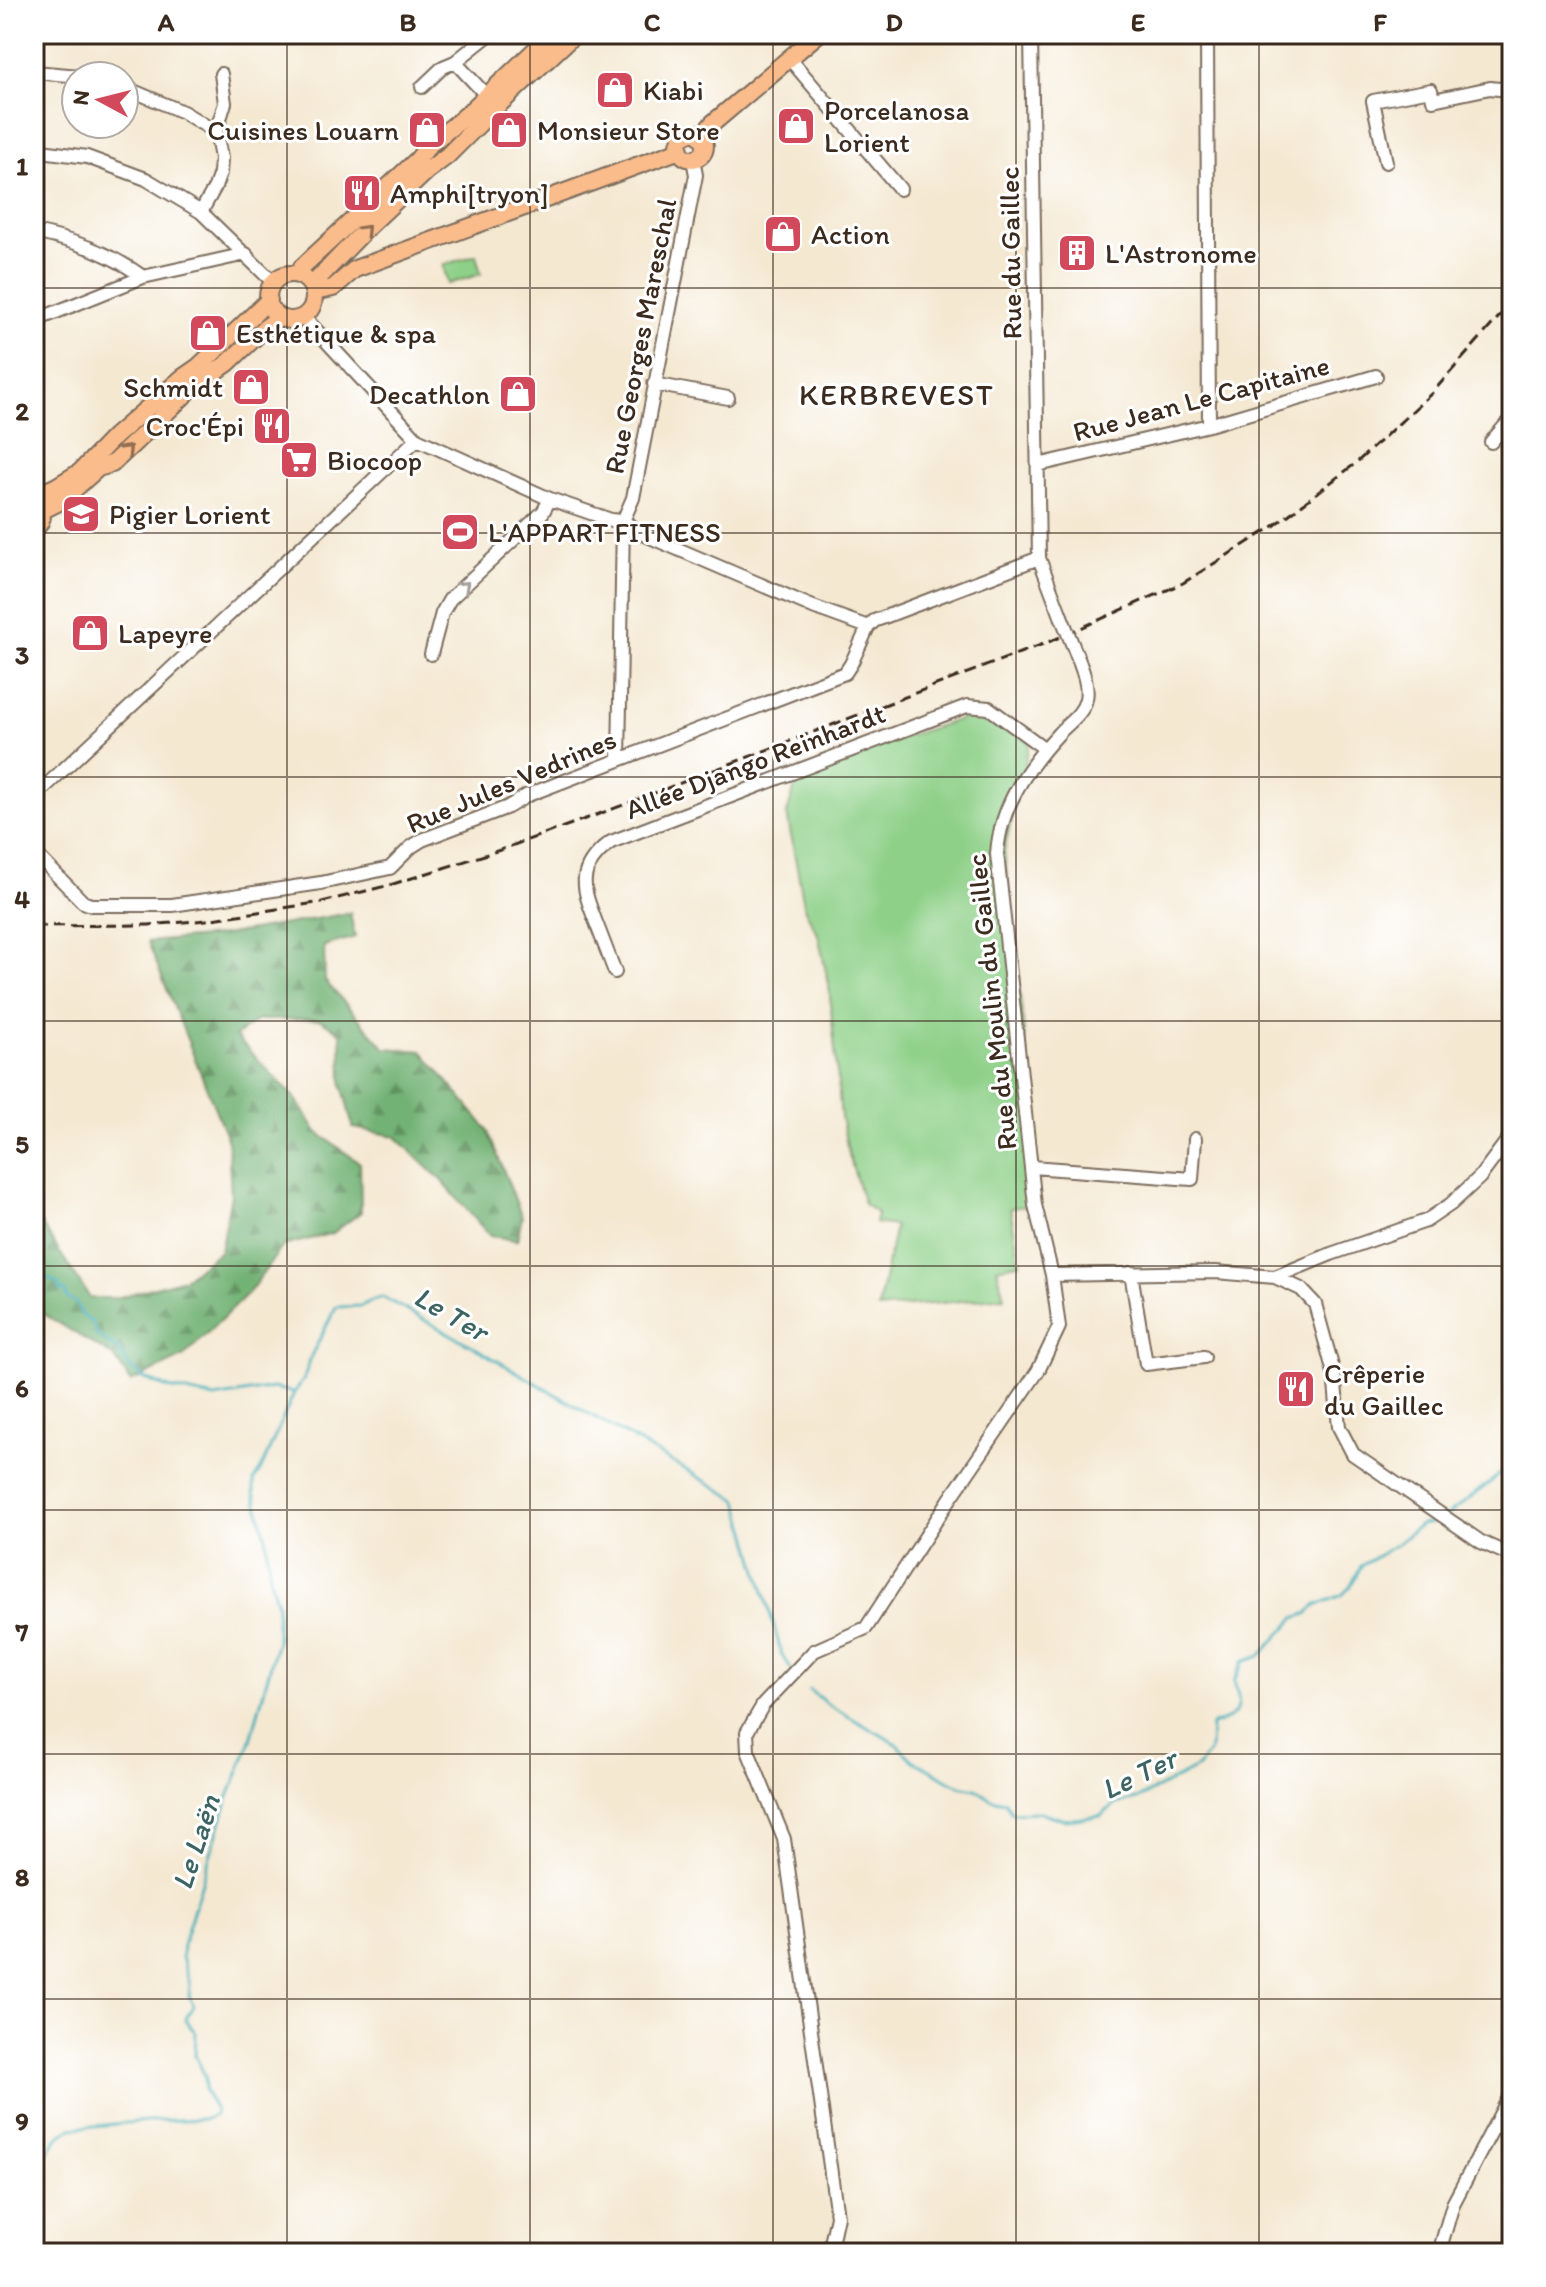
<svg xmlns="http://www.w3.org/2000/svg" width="1546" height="2287" font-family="Itim,sans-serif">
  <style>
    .green { fill: #8ed088; stroke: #647d53; stroke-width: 2 }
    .forest { fill: url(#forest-firs); stroke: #566e49; stroke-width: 2 }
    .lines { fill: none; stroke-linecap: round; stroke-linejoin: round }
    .stream { stroke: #3aabb6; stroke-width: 3 }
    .minor-casing { stroke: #7c6c5d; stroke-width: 16 }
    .major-casing { stroke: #7c6c5d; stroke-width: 20 }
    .minor { stroke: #fff; stroke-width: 12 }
    .major { stroke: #fabc8b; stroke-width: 16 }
    .rail { stroke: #3b2a1e; stroke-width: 3; stroke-dasharray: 12 6; stroke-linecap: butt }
    .minor-bridge-casing { stroke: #7c6c5d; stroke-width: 16; stroke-linecap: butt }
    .minor-bridge { stroke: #fff; stroke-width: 12 }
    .oneway { stroke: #916c4f }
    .oneway2 { stroke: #a79f9a }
    .grid { fill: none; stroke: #3b2a1e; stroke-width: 2; stroke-opacity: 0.55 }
    .labels { text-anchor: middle; stroke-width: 6; stroke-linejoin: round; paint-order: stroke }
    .poi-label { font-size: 28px; fill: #3b2a1e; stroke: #fff; text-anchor: start }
    .street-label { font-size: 28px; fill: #3b2a1e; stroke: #fff }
    .neighbourhood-label { font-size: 30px; letter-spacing: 2px; fill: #3b2a1e; stroke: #fff }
    .water-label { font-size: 30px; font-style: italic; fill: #3b6462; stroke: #fff }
    .neatline { fill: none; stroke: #3b2a1e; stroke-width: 3 }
    .grid-label { font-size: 26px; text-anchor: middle; font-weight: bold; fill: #3b2a1e }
  </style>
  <defs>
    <pattern id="forest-firs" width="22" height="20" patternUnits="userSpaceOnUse" patternTransform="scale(2)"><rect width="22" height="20" fill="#72b274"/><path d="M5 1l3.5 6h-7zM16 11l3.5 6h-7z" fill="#5f915f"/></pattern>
  </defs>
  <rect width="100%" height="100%" fill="#fff"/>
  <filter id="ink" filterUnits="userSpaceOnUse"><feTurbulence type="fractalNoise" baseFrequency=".0125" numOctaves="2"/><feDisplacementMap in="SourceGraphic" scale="16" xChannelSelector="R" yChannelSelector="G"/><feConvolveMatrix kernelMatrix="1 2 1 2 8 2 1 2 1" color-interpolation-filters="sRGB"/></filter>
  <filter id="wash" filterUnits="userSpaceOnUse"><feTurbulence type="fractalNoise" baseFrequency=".006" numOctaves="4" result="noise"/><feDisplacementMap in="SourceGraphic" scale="32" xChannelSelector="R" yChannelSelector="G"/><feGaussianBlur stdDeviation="1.8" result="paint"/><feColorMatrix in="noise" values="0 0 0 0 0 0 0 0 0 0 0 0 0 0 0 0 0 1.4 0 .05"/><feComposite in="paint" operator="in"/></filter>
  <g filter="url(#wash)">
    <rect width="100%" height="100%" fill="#f4e8d1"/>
    <path class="green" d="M476 255 481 274 448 284 443 265Z
      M986 711 1030 743 1004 850 1032 1105 1035 1205 1010 1208 1020 1263 997 1268 1004 1297 878 1309 895 1226 875 1223 877 1213 864 1204 849 1155 841 1117 829 986 818 934 805 910 787 814 800 770Z"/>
    <path class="forest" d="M350 913 355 937 324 946 325 981 385 1048 422 1051 487 1129 522 1217 517 1240 490 1236 441 1180 395 1136 353 1128 342 1084 341 1033 319 1019 258 1020 235 1036 296 1099 317 1132 360 1163 361 1212 333 1233 283 1246 250 1291 183 1357 131 1382 114 1357 34 1308V1213L90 1298H116L184 1279 220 1251 231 1195 228 1141 148 942 218 936Z"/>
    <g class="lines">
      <path class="stream" d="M34 1275 48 1278 59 1285V1289L65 1291 67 1298 75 1302 82 1315 92 1322 97 1335 119 1350 130 1367 143 1378 168 1388 215 1398 273 1388 293 1392
        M1448 1515 1512 1465
        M809 1690 829 1705 895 1743 914 1761 959 1786 976 1789 991 1799 1005 1802 1012 1813 1040 1812 1064 1820 1101 1816 1115 1804 1137 1799 1198 1767 1210 1751 1211 1725C1240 1715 1243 1711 1234 1681L1243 1662 1260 1656 1295 1618 1307 1614 1315 1606 1342 1595 1350 1587 1361 1566 1397 1544 1420 1525 1438 1522
        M34 2163 42 2161 58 2137 71 2128 148 2121 206 2119 215 2115V2111L205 2090V2076L195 2055 196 2033 186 2021 187 2016 193 2006 189 1996 190 1985 182 1957 183 1944 225 1807 251 1740 277 1641V1605L270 1578 266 1537 254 1493V1480L260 1471 294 1393 304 1379 311 1356 336 1307 360 1306 382 1297 472 1346 738 1500 782 1655 791 1668"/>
    </g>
  </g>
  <g filter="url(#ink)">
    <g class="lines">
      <g class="minor-casing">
        <path id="minor" d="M1031 34 1039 558 1061 616
          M1207 34 1209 425
          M790 59 900 189
          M455 62 486 95
          M34 72 80 76
          M124 87 183 112 216 132
          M422 87 443 67 455 62 490 34
          M34 150 87 157 146 179 201 212 274 283
          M1386 162 1373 101 1431 90 1433 100 1490 88 1499 89 1512 86
          M201 212 215 187 220 173 221 158 216 132 225 103 221 74
          M34 232C74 240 110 253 143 277
          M303 316 417 439 550 499 611 520 623 521 645 535 813 607 868 627
          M34 321 143 277 246 254
          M654 384 728 398
          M1491 442 1512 418
          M1038 465 1209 425 1376 376
          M868 627 874 621 1039 558
          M431 654 442 613 450 599 543 512 550 499
          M619 760 623 521 633 498 696 175 693 159
          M34 797 417 439
          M34 852 83 902 91 905H172L321 883 390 868 411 847 422 840 508 807 528 795 845 673 851 664 868 627
          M615 972C609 956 603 941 597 925 582 887 575 869 611 842L967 706 989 708 1045 749
          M1032 1167 1192 1179 1195 1139
          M1131 1273 1146 1364 1204 1357
          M1052 1275 1215 1272 1275 1277 1331 1254 1426 1221 1451 1204 1480 1177 1512 1134
          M1275 1277 1301 1289 1315 1304 1334 1373 1339 1427 1353 1454 1481 1542 1512 1556
          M829 2253 837 2216 784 1839 748 1751 747 1732 763 1705 814 1651 866 1628 950 1499 1038 1371 1059 1327 1052 1275 1035 1205 997 854C1000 806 1027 768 1059 733 1068 723 1083 714 1086 699 1089 685 1082 669 1077 656
          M1439 2253 1453 2204 1512 2092"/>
      </g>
      <g class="major-casing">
        <path id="major" d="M679 146a13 13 0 1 1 26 0a13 13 0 1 1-26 0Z
          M701 137 713 123 818 34
          M268 297a23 23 0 1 1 46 0a23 23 0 1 1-46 0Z
          M298 275 302 267 418 159 429 145 463 118 552 34
          M311 286 368 227 427 171 447 156 492 111 575 34
          M314 292 333 288 355 269 680 150
          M43 510 61 501 98 468 112 464 191 389 228 363 265 328 280 317
          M34 530C45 520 45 506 34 496L55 487 80 472 115 436 182 378 198 367 269 300"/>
      </g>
      <use href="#minor" class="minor"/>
      <use href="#major" class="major"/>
      <path class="rail" d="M34 926 149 925 206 920 322 902 390 885 500 850 610 810 1051 641 1183 583 1274 526 1356 463 1433 392 1512 302"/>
      <g class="minor-bridge-casing">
        <path id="minor-bridge" d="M1061 616 1077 656"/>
      </g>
      <use href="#minor-bridge" class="minor-bridge"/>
    </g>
    <defs><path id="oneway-chevron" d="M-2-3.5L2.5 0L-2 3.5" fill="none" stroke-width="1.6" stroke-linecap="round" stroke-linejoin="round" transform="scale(2)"/></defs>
    <g class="oneway">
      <use href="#oneway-chevron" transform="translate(365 230) rotate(-46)"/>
      <use href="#oneway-chevron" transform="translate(127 450) rotate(-46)"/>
    </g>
    <use class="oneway2" href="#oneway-chevron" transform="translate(464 586) rotate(-43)"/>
  </g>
  <path class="grid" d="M287 34V2253M530 34V2253M773 34V2253M1016 34V2253M1259 34V2253M34 288H1512M34 533H1512M34 777H1512M34 1021H1512M34 1266H1512M34 1510H1512M34 1754H1512M34 1999H1512"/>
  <defs>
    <g id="shop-square" transform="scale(2)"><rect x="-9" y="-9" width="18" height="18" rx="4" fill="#d1495b" stroke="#fff"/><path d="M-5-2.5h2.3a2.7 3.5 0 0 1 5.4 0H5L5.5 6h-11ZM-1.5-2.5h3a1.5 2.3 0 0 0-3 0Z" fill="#fff"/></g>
    <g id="restaurant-square" transform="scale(2)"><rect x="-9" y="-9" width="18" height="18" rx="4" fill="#d1495b" stroke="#fff"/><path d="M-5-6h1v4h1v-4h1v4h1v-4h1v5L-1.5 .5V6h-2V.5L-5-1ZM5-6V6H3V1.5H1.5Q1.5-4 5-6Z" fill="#fff"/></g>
    <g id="building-square" transform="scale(2)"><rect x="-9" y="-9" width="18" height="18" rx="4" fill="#d1495b" stroke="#fff"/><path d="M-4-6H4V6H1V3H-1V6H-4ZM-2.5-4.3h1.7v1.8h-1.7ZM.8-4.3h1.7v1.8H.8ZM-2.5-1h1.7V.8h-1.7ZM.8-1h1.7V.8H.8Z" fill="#fff"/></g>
    <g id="supermarket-square" transform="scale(2)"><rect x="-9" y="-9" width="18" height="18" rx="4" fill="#d1495b" stroke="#fff"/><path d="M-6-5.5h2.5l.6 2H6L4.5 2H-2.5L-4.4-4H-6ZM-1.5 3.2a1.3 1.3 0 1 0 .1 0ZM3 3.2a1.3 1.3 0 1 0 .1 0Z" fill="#fff"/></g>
    <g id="university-square" transform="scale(2)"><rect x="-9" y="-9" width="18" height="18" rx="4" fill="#d1495b" stroke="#fff"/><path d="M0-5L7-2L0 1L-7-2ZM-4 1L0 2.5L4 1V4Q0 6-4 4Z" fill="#fff"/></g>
    <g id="stadium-square" transform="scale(2)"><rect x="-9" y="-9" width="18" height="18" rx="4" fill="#d1495b" stroke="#fff"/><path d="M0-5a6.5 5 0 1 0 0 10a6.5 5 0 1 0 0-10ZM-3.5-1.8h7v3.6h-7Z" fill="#fff"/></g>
  </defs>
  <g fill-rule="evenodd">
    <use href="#shop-square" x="615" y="90"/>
    <use href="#shop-square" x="796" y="126"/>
    <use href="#shop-square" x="427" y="130"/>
    <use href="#shop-square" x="509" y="130"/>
    <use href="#restaurant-square" x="362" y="193"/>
    <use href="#shop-square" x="783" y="234"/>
    <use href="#building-square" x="1077" y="253"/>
    <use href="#shop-square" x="208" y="333"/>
    <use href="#shop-square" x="251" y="387"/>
    <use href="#shop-square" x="518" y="394"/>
    <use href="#restaurant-square" x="272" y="426"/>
    <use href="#supermarket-square" x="299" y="460"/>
    <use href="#university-square" x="81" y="514"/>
    <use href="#stadium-square" x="460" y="532"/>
    <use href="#shop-square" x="90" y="633"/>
    <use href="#restaurant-square" x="1296" y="1389"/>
  </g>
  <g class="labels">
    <g class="poi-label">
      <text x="643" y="100">Kiabi</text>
      <text x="824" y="120">Porcelanosa<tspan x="824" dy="32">Lorient</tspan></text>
      <text x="399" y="140" text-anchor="end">Cuisines Louarn</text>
      <text x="537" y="140">Monsieur Store</text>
      <text x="390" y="203">Amphi[tryon]</text>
      <text x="811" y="244">Action</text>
      <text x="1105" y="263">L'Astronome</text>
      <text x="236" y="343">Esthétique &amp; spa</text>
      <text x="223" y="397" text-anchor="end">Schmidt</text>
      <text x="490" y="404" text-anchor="end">Decathlon</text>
      <text x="244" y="436" text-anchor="end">Croc'Épi</text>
      <text x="327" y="470">Biocoop</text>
      <text x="109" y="524">Pigier Lorient</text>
      <text x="488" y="542">L'APPART FITNESS</text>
      <text x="118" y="643">Lapeyre</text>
      <text x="1324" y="1383">Crêperie<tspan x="1324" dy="32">du Gaillec</tspan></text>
    </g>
    <g class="street-label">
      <text transform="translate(1010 253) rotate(-91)" y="10">Rue du Gaillec</text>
      <text transform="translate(640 336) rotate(-79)" y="10">Rue Georges Mareschal</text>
      <text transform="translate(1201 398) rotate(-15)" y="10">Rue Jean Le Capitaine</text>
      <text transform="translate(755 761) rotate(-21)" y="10">Allée Django Reinhardt</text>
      <text transform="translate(511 781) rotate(-23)" y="10">Rue Jules Vedrines</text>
      <text transform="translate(991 1002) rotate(-96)" y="10">Rue du Moulin du Gaillec</text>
    </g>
    <g class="neighbourhood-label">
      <text x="897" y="405">KERBREVEST</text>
    </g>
    <g class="water-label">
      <text transform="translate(451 1314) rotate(30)" y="10">Le Ter</text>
      <text transform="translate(1139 1774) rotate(-26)" y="10">Le Ter</text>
      <text transform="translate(196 1842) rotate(-72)" y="10">Le Laën</text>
    </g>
  </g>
  <rect width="1546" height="2287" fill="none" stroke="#fff" stroke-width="88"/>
  <g transform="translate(100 100) rotate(277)"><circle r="38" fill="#ffffff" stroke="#b1aaa5" stroke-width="2"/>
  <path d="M0-6L14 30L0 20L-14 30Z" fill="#d1495b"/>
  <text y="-12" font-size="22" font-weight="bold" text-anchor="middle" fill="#3b2a1e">N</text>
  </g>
  <rect x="44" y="44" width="1458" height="2199" class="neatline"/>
  <g class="grid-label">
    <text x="166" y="31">A</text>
    <text x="408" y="31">B</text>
    <text x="652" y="31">C</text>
    <text x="894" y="31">D</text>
    <text x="1138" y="31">E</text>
    <text x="1380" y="31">F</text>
    <text x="22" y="175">1</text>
    <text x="22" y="420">2</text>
    <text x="22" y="664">3</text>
    <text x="22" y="908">4</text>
    <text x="22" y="1153">5</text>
    <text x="22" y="1397">6</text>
    <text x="22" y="1641">7</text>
    <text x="22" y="1886">8</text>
    <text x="22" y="2130">9</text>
  </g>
</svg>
